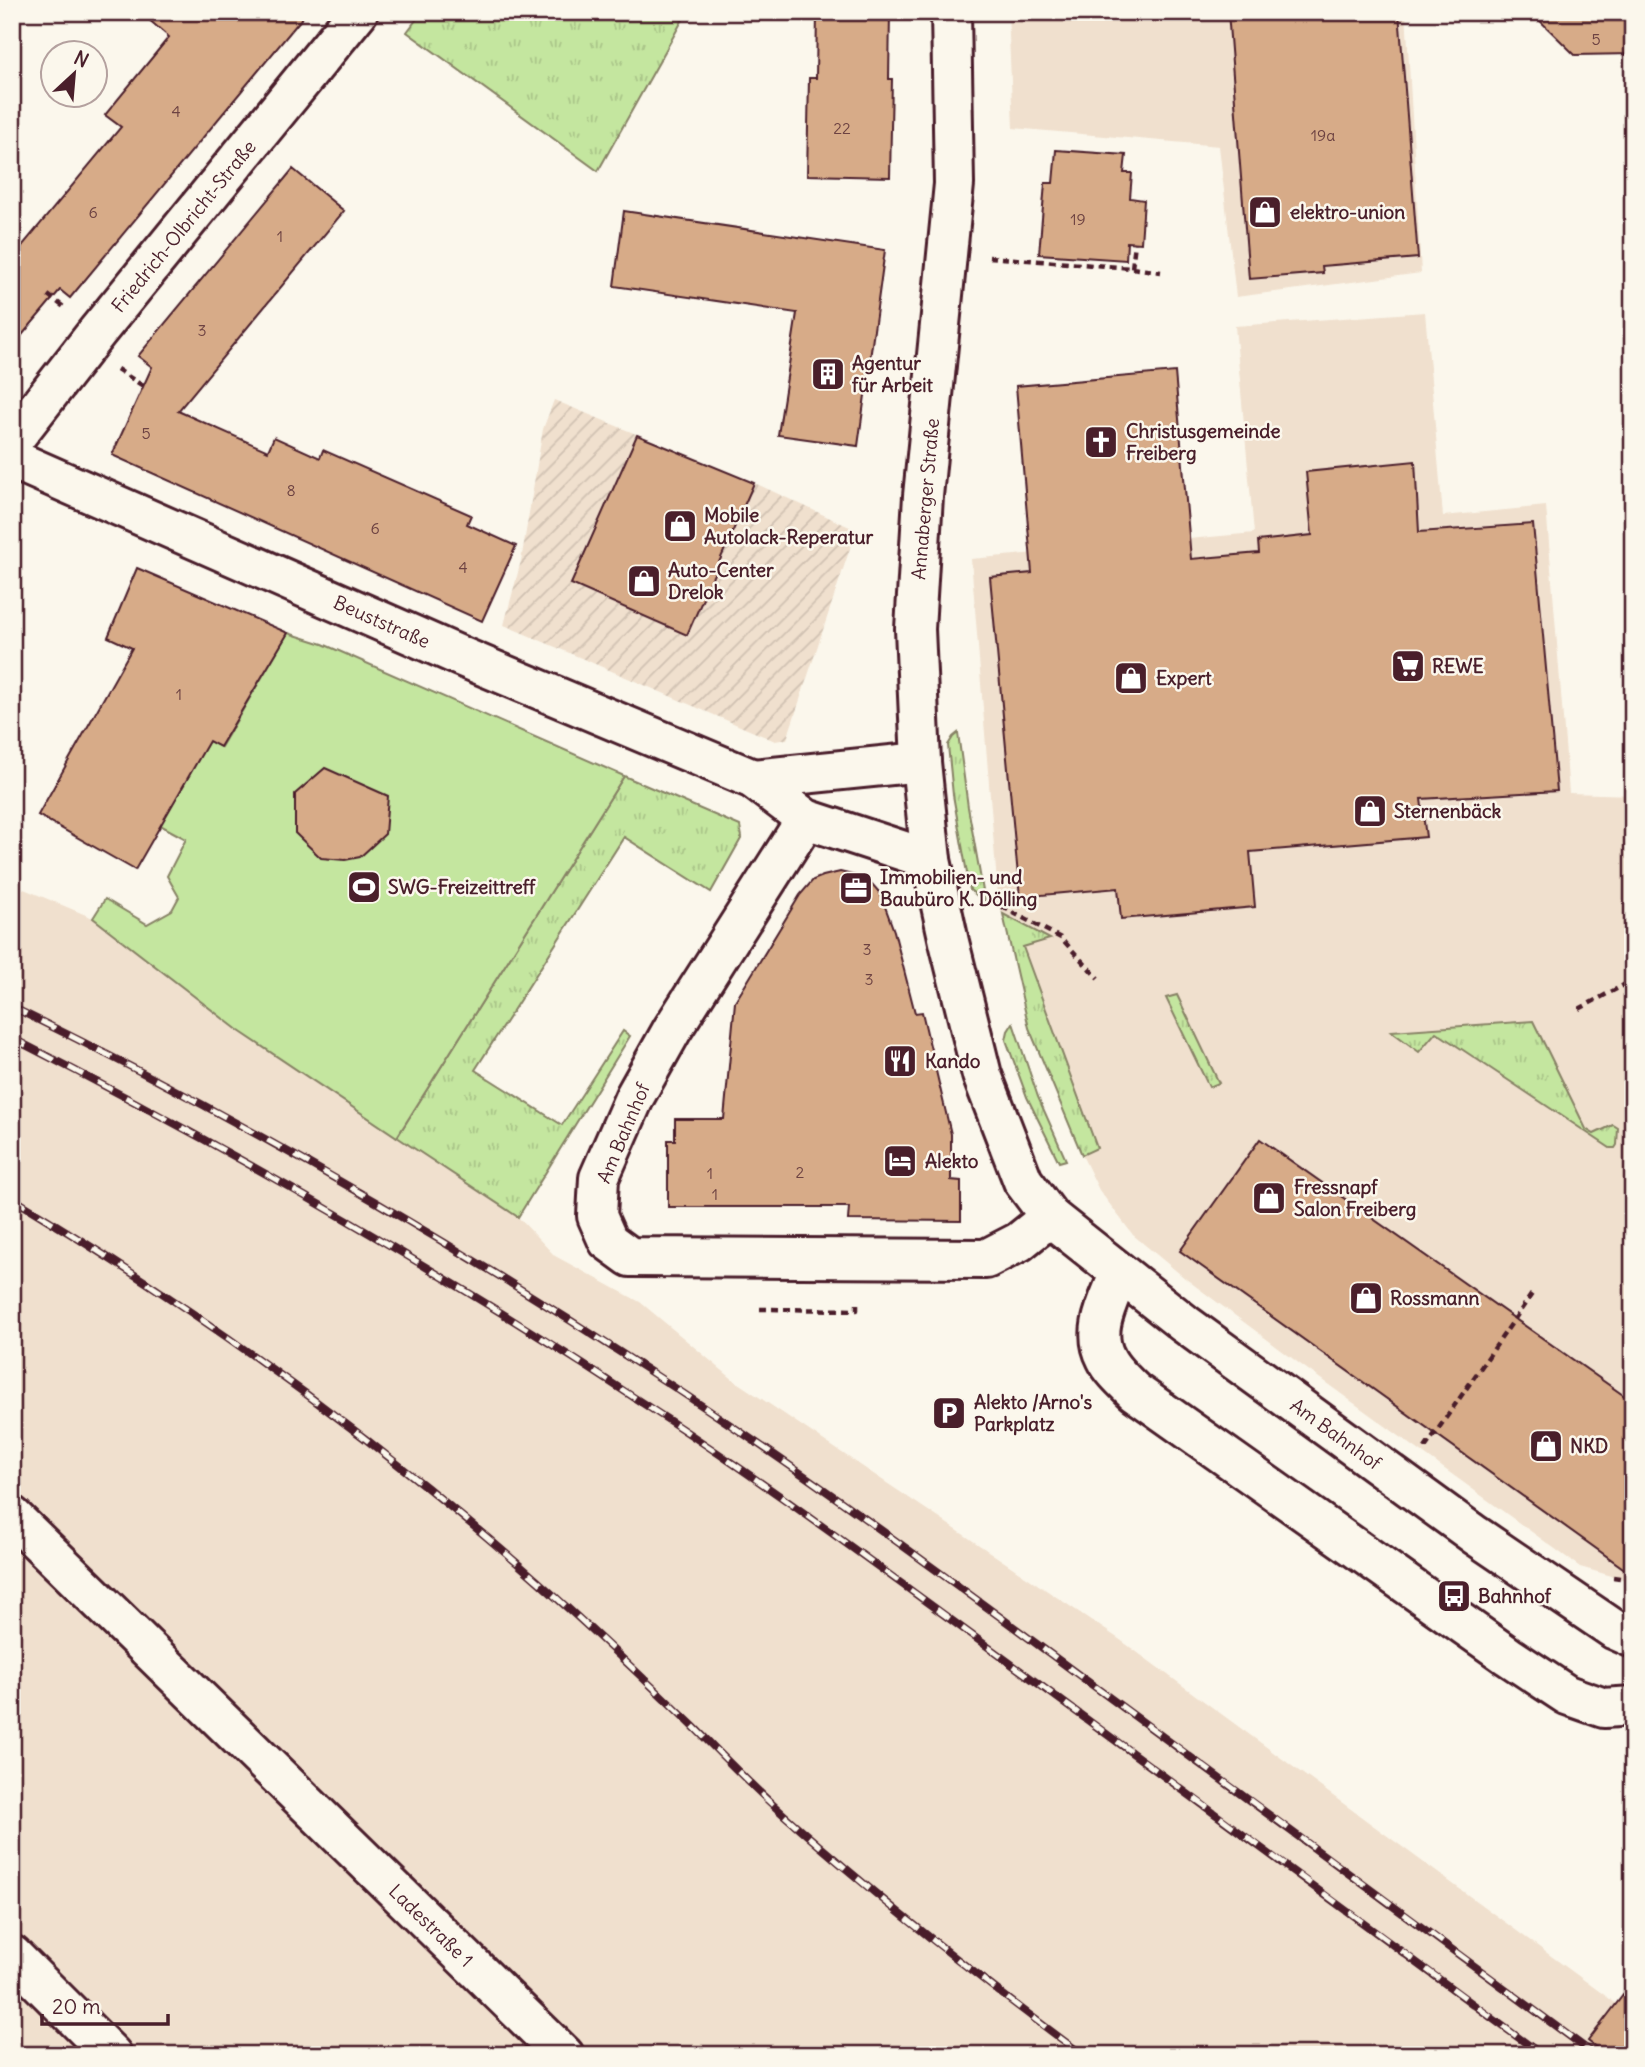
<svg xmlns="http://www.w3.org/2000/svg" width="1645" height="2067" font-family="Delius,sans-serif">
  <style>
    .built { fill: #f0e0ce }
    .industrial { fill: url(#industrial-furrows) }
    .grass { fill: url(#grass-tufts); stroke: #878265; stroke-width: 2 }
    .green { fill: #c4e69f; stroke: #878265; stroke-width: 2 }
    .building { fill: #d7ab88; stroke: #4a1f2b; stroke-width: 2 }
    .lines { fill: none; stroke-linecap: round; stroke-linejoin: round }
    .minor-casing { stroke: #4a1f2b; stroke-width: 44 }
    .path { stroke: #4a1f2b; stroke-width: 4.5; stroke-dasharray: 7 5; stroke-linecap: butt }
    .minor { stroke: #fbf7ec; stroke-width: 38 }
    .rail-casing { stroke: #4a1f2b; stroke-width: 8 }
    .rail { stroke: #fbf7ec; stroke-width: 5; stroke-dasharray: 16; stroke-linecap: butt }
    .labels { text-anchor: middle; stroke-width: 5; stroke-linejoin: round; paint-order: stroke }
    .number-label { font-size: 16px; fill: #6d4242 }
    .poi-label { font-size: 19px; font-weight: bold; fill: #4a1f2b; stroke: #fbf7ec; text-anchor: start }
    .street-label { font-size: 19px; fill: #4a1f2b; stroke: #fbf7ec }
  </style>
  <defs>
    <pattern id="industrial-furrows" width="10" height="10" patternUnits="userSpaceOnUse" patternTransform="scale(1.75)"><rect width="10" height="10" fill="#f0e0ce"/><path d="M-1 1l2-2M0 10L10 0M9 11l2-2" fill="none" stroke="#cfc0b1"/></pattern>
    <pattern id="grass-tufts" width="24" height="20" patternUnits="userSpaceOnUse" patternTransform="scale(1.75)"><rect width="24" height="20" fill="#c4e69f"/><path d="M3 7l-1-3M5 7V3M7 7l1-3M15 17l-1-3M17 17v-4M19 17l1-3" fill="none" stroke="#aac589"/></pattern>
  </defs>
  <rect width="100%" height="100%" fill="#fbf7ec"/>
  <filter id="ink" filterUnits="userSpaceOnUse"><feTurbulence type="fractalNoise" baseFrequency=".0143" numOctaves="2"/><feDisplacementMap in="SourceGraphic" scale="14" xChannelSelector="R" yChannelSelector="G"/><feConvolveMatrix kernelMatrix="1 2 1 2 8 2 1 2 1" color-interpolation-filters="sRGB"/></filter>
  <g filter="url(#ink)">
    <path class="built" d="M1008 12H1406L1421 273 1236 297 1219 146 1013 128Z
      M1425 312 1443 516 1546 506 1569 793 1633 795V1582L1580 1567 1300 1364 1186 1279 1133 1235 1099 1190 1082 1155 1029 1028 998 896 971 559 1254 533 1235 326Z
      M12 884 93 918 239 1031 518 1217 555 1256 640 1302 735 1381 1119 1639 1633 2016V2055H12Z"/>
    <path class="industrial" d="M554 400 759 485 856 530 787 739 775 741 504 625 521 561 543 429Z"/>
    <path class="grass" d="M422 12H687L598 171 407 32Z
      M958 733 968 807 985 902 970 890 953 795 948 745 953 737Z
      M624 776 740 826 742 837 711 892 624 837 475 1070 562 1125 623 1031 630 1036 518 1217 397 1137Z
      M1003 914 1050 939 1023 947 1097 1148 1082 1155 1029 1028Z
      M1177 995 1219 1083 1209 1087 1166 998Z
      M1533 1021 1586 1129 1594 1134 1613 1125 1618 1128 1617 1145 1615 1148H1610L1436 1032 1419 1052 1391 1031Z
      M1013 1023 1038 1097 1066 1160 1059 1162 1027 1097 1006 1040 1008 1031Z"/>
    <path class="green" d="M288 633 323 644 624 776 397 1137 239 1031 93 918 105 899 147 924 172 910 179 897 167 876 186 839 160 825 209 741 221 747Z"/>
    <path class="building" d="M140 12H307L70 298 60 290 12 347V258L121 127 105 115 169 37Z
      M817 12H890L889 79H892L890 177 807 175 809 78H816Z
      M1228 12H1399L1418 258 1322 266 1323 273 1249 279Z
      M1531 12H1633V54L1575 55Z
      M1056 150 1126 155 1124 173H1132L1130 198 1144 200 1141 243 1127 242 1126 260 1039 254 1045 183H1053Z
      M293 169 344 211 178 411 268 451 274 437 320 458 323 450 471 515 467 524 516 546 482 621 112 455 152 367 138 356Z
      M624 211 885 250 858 446 778 435 797 313 614 286Z
      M1175 372 1191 559 1259 553 1258 541 1312 535 1306 472 1415 461 1419 532 1533 524 1557 791 1421 799 1426 837 1250 852 1255 907 1121 919 1118 888 1020 897 990 577 1032 573 1016 386Z
      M637 435 754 483 687 635 571 584Z
      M137 568 288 633 220 747 209 741 135 870 38 815 132 648 108 637Z
      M325 768 388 796 385 834 360 857 345 860 321 858 295 833V794Z
      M840 872 860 877 872 884 880 893 894 931 915 1013 922 1012 951 1134V1180L961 1181V1221L848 1220 849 1207H668V1140H675V1119H724L735 1002 800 895 813 880 823 876Z
      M1260 1139 1633 1402V1575L1180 1251Z
      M1633 1982V2055H1606L1588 2041Z"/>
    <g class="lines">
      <g class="minor-casing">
        <g id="minor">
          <path id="s1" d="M951 12 954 184 923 496 915 629 921 762 931 860 949 942 982 1075 1023 1181 1050 1217 1185 1324 1475 1535 1615 1630 1633 1638"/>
          <path id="s2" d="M12 441 97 332 358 12"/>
          <path id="s3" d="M12 459 460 656 753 779 806 819 931 860"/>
          <path d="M753 779 921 762"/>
          <path d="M806 819 672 1030 635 1096 599 1178 597 1216 608 1241 630 1257 986 1259 1019 1242 1050 1217"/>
          <path d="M1119 1274C1109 1301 1091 1330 1106 1358 1112 1371 1125 1382 1135 1392L1508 1656 1567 1695 1604 1708 1633 1706"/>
          <path id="s4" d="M12 1516 564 2055"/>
          <path d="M12 1955 112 2055"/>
        </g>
      </g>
      <path class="path" d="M989 257 1132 268 1135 243
        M1132 268 1161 272
        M1626 282 1633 281
        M48 295 65 308
        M117 369 143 386
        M991 901 1061 938 1098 978
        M1579 1009 1633 980
        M760 1309 857 1310V1302
        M1425 1448 1534 1291
        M1613 1577 1633 1580"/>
      <use href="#minor" class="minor"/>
      <g class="rail-casing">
        <path id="rail" d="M12 1007C230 1113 440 1235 643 1367 795 1465 941 1573 1087 1681 1257 1805 1426 1930 1595 2055
          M12 1038C238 1153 457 1280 667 1419 793 1502 914 1593 1036 1682 1205 1806 1374 1930 1542 2055
          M12 1198C187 1303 355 1423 510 1557 573 1611 633 1668 693 1726 725 1758 757 1792 792 1822 885 1904 983 1981 1083 2055"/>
      </g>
      <use href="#rail" class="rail"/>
    </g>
  </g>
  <defs>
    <g id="shop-square" transform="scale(1.75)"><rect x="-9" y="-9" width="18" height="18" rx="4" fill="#4a1f2b" stroke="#fbf7ec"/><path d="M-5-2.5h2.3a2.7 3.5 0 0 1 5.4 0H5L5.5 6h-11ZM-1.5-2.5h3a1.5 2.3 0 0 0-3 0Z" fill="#fff"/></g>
    <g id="building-square" transform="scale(1.75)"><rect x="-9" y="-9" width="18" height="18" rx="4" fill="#4a1f2b" stroke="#fbf7ec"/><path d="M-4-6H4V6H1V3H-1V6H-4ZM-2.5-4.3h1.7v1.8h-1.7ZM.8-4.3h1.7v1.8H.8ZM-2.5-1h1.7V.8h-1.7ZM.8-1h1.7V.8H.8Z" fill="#fff"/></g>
    <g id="church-square" transform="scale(1.75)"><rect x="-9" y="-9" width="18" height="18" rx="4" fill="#4a1f2b" stroke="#fbf7ec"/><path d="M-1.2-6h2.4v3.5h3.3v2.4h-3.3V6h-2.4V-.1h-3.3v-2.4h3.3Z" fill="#fff"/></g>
    <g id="supermarket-square" transform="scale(1.75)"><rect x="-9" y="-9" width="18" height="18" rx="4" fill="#4a1f2b" stroke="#fbf7ec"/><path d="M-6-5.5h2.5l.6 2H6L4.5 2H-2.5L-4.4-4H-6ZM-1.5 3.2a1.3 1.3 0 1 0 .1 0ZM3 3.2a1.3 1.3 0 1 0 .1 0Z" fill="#fff"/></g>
    <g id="stadium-square" transform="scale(1.75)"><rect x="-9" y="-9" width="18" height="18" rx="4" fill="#4a1f2b" stroke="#fbf7ec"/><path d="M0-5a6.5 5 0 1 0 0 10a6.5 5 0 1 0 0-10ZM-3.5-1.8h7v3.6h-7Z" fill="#fff"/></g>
    <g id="office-square" transform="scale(1.75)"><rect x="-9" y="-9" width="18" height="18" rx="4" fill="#4a1f2b" stroke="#fbf7ec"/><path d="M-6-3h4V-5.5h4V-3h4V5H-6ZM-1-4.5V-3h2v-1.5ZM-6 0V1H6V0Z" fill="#fff"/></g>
    <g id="restaurant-square" transform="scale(1.75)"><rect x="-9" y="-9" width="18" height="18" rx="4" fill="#4a1f2b" stroke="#fbf7ec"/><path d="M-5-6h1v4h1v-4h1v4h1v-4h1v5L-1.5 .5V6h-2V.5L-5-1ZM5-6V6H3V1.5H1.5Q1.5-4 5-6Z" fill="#fff"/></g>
    <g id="hotel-square" transform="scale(1.75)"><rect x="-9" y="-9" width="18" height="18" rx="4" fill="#4a1f2b" stroke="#fbf7ec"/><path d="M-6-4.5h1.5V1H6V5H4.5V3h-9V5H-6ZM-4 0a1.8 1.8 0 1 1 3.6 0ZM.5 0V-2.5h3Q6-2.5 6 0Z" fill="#fff"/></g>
    <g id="parking-square" transform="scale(1.75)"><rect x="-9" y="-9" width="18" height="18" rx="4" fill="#4a1f2b" stroke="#fbf7ec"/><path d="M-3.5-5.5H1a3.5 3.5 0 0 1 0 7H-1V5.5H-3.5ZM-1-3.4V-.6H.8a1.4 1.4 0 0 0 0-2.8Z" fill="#fff"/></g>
    <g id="bus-square" transform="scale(1.75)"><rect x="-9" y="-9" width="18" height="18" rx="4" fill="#4a1f2b" stroke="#fbf7ec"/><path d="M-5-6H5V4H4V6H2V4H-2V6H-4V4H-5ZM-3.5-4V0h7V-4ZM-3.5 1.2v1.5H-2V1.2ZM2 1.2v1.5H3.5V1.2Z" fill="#fff"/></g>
  </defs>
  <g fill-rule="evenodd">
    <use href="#shop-square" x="1265" y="212"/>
    <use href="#building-square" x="828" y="374"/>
    <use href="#church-square" x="1101" y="442"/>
    <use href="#shop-square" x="680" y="526"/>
    <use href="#shop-square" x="644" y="581"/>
    <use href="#supermarket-square" x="1408" y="666"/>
    <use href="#shop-square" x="1131" y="678"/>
    <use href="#shop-square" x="1370" y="811"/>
    <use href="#stadium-square" x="364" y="887"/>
    <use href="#office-square" x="856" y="888"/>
    <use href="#restaurant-square" x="900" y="1061"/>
    <use href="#hotel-square" x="900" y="1161"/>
    <use href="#shop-square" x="1269" y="1198"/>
    <use href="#shop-square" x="1366" y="1298"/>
    <use href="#parking-square" x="949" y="1413"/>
    <use href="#shop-square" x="1546" y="1446"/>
    <use href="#bus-square" x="1454" y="1596"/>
  </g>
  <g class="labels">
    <g class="number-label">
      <text x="1596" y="45">5</text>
      <text x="176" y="117">4</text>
      <text x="842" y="134">22</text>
      <text x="1323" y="141">19a</text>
      <text x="93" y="218">6</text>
      <text x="1078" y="225">19</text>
      <text x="280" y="242">1</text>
      <text x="202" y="336">3</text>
      <text x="146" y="439">5</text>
      <text x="291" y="496">8</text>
      <text x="375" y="534">6</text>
      <text x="463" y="573">4</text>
      <text x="179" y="700">1</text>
      <text x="867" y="955">3</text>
      <text x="869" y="985">3</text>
      <text x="800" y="1178">2</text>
      <text x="710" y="1179">1</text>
      <text x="715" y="1200">1</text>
    </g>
    <g class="poi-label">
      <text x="1290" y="219">elektro-union</text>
      <text x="852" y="370">Agentur<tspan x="852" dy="22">für Arbeit</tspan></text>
      <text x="1126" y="438">Christusgemeinde<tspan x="1126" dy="22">Freiberg</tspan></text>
      <text x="704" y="522">Mobile<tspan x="704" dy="22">Autolack-Reperatur</tspan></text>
      <text x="668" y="577">Auto-Center<tspan x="668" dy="22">Drelok</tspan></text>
      <text x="1432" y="673">REWE</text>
      <text x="1156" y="685">Expert</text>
      <text x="1394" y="818">Sternenbäck</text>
      <text x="880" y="884">Immobilien- und<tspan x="880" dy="22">Baubüro K. Dölling</tspan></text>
      <text x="388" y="894">SWG-Freizeittreff</text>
      <text x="925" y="1068">Kando</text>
      <text x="925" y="1168">Alekto</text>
      <text x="1294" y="1194">Fressnapf<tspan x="1294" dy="22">Salon Freiberg</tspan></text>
      <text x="1390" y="1305">Rossmann</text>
      <text x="974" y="1409">Alekto /Arno's<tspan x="974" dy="22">Parkplatz</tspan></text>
      <text x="1570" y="1453">NKD</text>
      <text x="1478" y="1603">Bahnhof</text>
    </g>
    <g class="street-label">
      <text dy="7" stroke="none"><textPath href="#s2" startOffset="275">Friedrich-Olbricht-Straße</textPath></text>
      <text transform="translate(925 499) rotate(-85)" y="7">Annaberger Straße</text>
      <text dy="7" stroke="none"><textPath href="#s3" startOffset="404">Beuststraße</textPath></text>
      <text transform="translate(623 1133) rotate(-67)" y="7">Am Bahnhof</text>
      <text dy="7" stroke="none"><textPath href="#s1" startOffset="1589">Am Bahnhof</textPath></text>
      <text dy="7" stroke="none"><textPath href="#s4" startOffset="586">Ladestraße 1</textPath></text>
    </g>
  </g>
  <rect width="1645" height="2067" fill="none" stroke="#fbf7ec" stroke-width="42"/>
  <rect x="21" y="21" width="1603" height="2025" fill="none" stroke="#4a1f2b" stroke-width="2.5" filter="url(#ink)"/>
  <g transform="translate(74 74) rotate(26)"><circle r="33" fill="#fbf7ec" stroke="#b4a19f" stroke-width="2"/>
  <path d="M0-5L12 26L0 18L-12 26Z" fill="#4a1f2b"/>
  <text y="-10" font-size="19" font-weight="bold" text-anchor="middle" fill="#4a1f2b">N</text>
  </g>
  <path d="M42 2014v10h126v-10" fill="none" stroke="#4a1f2b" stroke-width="3.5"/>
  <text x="52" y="2014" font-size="21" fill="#4a1f2b" stroke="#fbf7ec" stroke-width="5" paint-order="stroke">20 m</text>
</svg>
